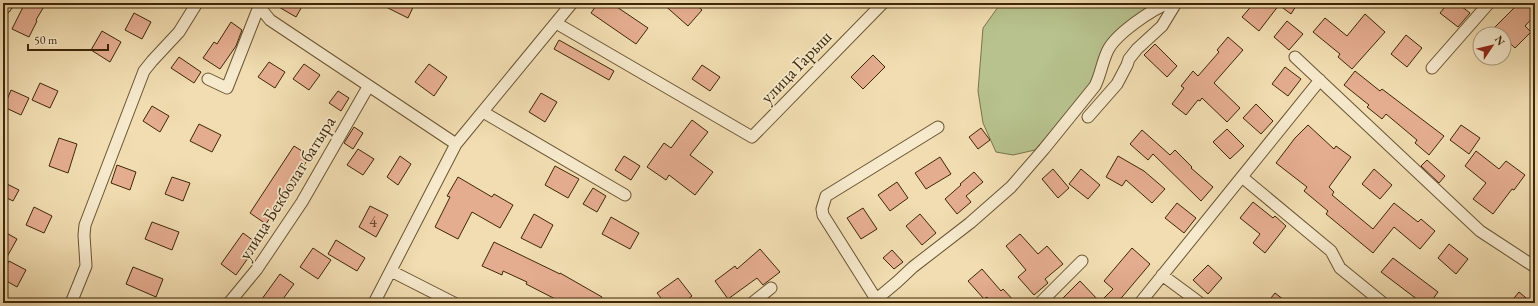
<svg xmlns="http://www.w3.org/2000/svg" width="1538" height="306" font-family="'EB Garamond',serif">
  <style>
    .green { fill: #b7c28e; stroke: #7a744b }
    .building { fill: #e5ad90; stroke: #3d2708 }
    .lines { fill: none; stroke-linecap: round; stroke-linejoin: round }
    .minor-casing { stroke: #6a5432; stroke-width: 13 }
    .secondary-casing { stroke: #3d2708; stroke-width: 18 }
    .minor { stroke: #f6e9cc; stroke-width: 11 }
    .secondary { stroke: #f6e9cc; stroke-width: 16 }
    .labels { text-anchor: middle; stroke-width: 3.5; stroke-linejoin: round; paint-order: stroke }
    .number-label { font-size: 16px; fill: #67482a }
    .street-label { font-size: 18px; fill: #3d2708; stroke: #f6e9cc }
  </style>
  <rect width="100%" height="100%" fill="#f1ddb1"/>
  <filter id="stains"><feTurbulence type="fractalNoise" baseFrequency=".005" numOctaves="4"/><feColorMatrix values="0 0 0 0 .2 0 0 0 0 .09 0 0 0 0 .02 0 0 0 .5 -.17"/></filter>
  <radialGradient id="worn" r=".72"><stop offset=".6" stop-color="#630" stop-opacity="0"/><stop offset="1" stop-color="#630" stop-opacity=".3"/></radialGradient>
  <path class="green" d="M1001 3H1149L1145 10 1097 69 1089 86 1035 150 1013 155 996 152 983 123 978 91 983 28Z"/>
  <path class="building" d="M25 3H46L36 20 37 21 29 37 12 29Z
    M272 3H304L296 17Z
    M378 3H415L408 18Z
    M598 3H611L648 28 636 44 591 13Z
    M662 3H694L702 10 688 26Z
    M1254 3H1298L1291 14 1279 5 1259 31 1242 17Z
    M1448 3H1457L1470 13 1458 27 1440 13Z
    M1508 3H1535V15L1525 26 1531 32 1515 48 1504 38V34H1500L1494 28 1514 8Z
    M134 13 151 22 142 39 125 30Z
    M1365 14 1385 32 1352 69 1338 57 1340 54 1313 32 1325 18 1347 36Z
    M1287 21 1303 34 1289 50 1274 37Z
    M231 22 242 30 236 46 220 69 203 58 214 42 217 44Z
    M102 31 121 42 110 62 91 50Z
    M1406 35 1422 48 1407 67 1391 54Z
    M1228 37 1243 50 1214 83 1240 108 1227 122 1202 98 1200 101 1198 100 1186 115 1172 104 1184 88 1181 86 1193 71 1198 76 1219 52 1217 50Z
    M559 40 614 71 609 80 554 49Z
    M1155 44 1177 66 1167 77 1144 55Z
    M873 55 885 67 863 89 851 77Z
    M179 57 201 72 194 83 171 68Z
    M269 62 285 72 275 88 258 77Z
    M304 64 320 75 309 90 293 79Z
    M429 64 447 77 434 96 415 82Z
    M702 65 720 77 710 91 692 79Z
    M1285 67 1301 79 1288 96 1272 84Z
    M1355 71 1380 91 1382 89 1444 136 1429 155 1415 143 1417 140 1386 114 1382 119 1367 107 1369 105 1344 85Z
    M40 83 58 91 50 108 32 100Z
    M11 90 29 98 21 115 4 107Z
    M338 91 349 98 341 111 329 103Z
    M541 93 557 102 545 122 529 112Z
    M1256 104 1273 121 1261 134 1243 118Z
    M152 106 169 116 160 132 143 121Z
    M692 120 708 132 690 155 713 172 695 195 669 175 666 180 647 167 664 143 671 148Z
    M199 124 221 135 212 152 190 141Z
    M1308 125 1334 149 1336 146 1351 157 1329 187 1334 192 1332 195 1373 229 1394 203 1418 222 1421 219 1435 231 1420 249 1394 227 1373 253 1326 214 1328 211 1304 191 1307 187 1276 163 1295 138Z
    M1461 125 1480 138 1469 154 1450 140Z
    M354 127 363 133 353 149 344 143Z
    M981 128 990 140 978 149 969 137Z
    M1227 129 1244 146 1230 159 1213 142Z
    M1142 130 1170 155 1175 150 1192 167 1191 168 1213 187 1201 201 1153 154 1148 160 1130 144Z
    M59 138 77 144 68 173 49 166Z
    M294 146 310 156 266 224 250 213Z
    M358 149 374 159 363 175 347 165Z
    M1476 151 1499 169 1506 161 1525 175 1514 190 1512 189 1493 214 1473 199 1486 183 1465 166Z
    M400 156 411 164 398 185 387 177Z
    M624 156 640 166 631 180 615 170Z
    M1118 156 1144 171 1165 189 1152 203 1126 180 1122 186 1106 177Z
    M940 157 951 174 926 189 915 173Z
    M1427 160 1445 176 1439 183 1421 166Z
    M117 165 136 172 130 190 111 183Z
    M555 166 579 179 568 198 545 185Z
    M1053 169 1069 188 1058 198 1042 179Z
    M1081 169 1100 185 1088 199 1069 184Z
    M1374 169 1392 185 1380 199 1362 184Z
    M974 172 983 182 966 196 971 202 957 214 945 199 961 185 960 184Z
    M172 177 190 183 183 201 165 194Z
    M458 177 492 197 494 194 513 205 500 228 472 212 458 239 435 227 450 197 447 196Z
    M3 182 19 190 13 201 3 196Z
    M897 182 908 198 890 211 878 195Z
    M593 188 606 196 597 212 583 204Z
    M1253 202 1273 218 1275 216 1286 226 1265 253 1253 243 1260 234 1240 218Z
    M1177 203 1196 218 1184 233 1165 218Z
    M370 206 388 215 376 237 359 227Z
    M34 207 52 216 44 233 26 225Z
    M863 208 877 229 861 239 847 218Z
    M534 214 553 225 541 248 521 238Z
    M920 214 936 233 922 245 906 226Z
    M611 217 639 233 630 249 602 234Z
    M152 222 179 232 172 250 145 239Z
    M3 231 17 239 3 264Z
    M243 233 258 244 236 275 221 264Z
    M1020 234 1038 254 1047 246 1063 264 1045 279 1048 283 1034 295 1018 277 1026 270 1006 246Z
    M336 240 365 258 357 271 328 254Z
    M494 242 560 274V273L602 297 599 303H563L526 284 527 282 503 271 502 275 482 266Z
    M1449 244 1468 259 1456 274 1438 258Z
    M313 248 331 260 318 279 300 267Z
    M1132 248 1150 264 1117 303H1068L1063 298 1080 281 1100 302 1113 289 1104 281Z
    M760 249 780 272 763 285 757 278 728 299 715 281 735 266 737 269Z
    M892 250 903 262 894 269 883 258Z
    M1393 258 1438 292 1430 303H1422L1381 272Z
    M9 261 26 270 17 287 3 279V272Z
    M1208 265 1222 278 1208 294 1193 280Z
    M133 267 163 279 156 297 126 284Z
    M982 269 1001 291 1003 289 1016 303H992L987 297 984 299 968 281Z
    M280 274 294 284 280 303H259Z
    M678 278 692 296 683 303H665L657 293Z
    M1519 292 1532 303H1510Z
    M1275 293 1288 303H1267Z"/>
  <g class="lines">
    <g class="minor-casing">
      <path id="minor" d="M261 3 262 10 270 20 456 144
        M556 23 752 137 883 3
        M1295 57 1480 231 1535 267
        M1432 68 1489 3
        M208 79 227 88 260 4
        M483 112 625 195
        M1088 117 1117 84 1127 65 1129 59 1137 49 1162 26 1176 3
        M1242 177 1331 251 1340 268 1383 303
        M391 271 454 303
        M1162 275 1200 303
        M876 299 823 215 822 209 826 196 938 127
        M71 303 86 266 84 235 85 225 144 71 152 61 179 32 197 3
        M229 303 257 269 302 202 368 87
        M374 303 456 144 572 3
        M752 303 771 288
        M872 303 897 282 913 267 970 223 1011 187 1044 149 1095 86C1101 74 1102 62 1108 50 1116 34 1152 9 1169 3
        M1040 303 1082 261
        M1140 303 1320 80"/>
    </g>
    <g class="secondary-casing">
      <path id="secondary" d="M3 6 5 3"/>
    </g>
    <use href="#minor" class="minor"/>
    <use href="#secondary" class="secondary"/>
  </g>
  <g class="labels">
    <g class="number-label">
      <text x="373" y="227">4</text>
    </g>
    <g class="street-label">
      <text transform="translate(796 67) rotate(-46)" y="6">улица Гарыш</text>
      <text transform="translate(287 188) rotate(-58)" y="6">улица Бекболат батыра</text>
    </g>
  </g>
  <rect width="1538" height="306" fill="none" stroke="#f1ddb1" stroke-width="16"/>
  <rect x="4" y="4" width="1530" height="298" fill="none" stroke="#3d2708" stroke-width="2"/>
  <rect x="8" y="8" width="1522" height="290" fill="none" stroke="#3d2708"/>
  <g transform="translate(1492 46) rotate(55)"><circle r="19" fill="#f6e9cc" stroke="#ac9b7e"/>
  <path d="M0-3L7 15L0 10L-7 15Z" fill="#8f2418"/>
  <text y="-6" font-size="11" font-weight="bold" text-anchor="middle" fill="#3d2708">N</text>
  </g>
  <path d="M28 44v6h80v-6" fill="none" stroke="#3d2708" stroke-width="2"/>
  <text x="34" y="44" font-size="12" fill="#3d2708" stroke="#f6e9cc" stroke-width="3" paint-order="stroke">50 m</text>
  <rect width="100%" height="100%" filter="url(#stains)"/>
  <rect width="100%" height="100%" fill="url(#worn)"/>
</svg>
